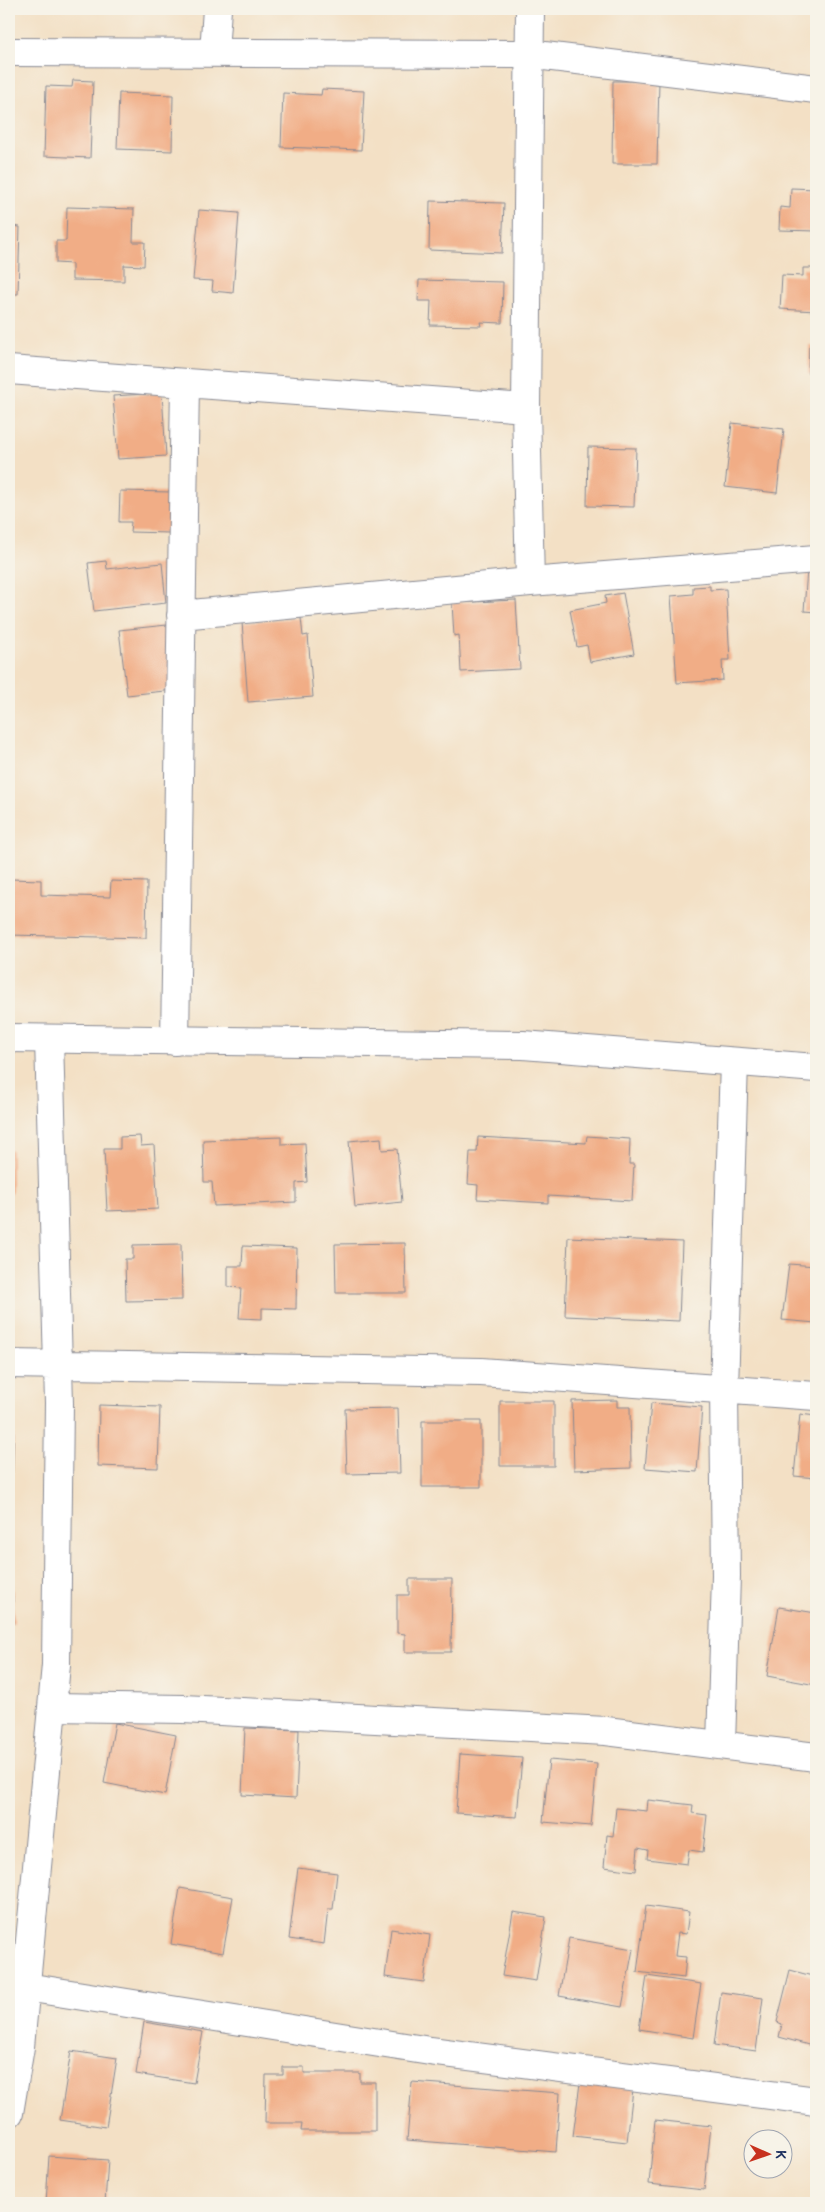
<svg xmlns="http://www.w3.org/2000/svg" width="825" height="2212" font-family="Pangolin,sans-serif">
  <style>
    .building { fill: #f1ad86 }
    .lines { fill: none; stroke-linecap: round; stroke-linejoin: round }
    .street-casing { stroke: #878892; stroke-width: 30 }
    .secondary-casing { stroke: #878892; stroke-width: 30 }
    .street { stroke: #fff; stroke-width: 28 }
    .secondary { stroke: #fff; stroke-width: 28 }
  </style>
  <rect width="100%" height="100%" fill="#f7f3e8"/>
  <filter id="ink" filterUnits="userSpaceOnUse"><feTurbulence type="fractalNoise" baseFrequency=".02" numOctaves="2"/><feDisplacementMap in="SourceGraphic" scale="10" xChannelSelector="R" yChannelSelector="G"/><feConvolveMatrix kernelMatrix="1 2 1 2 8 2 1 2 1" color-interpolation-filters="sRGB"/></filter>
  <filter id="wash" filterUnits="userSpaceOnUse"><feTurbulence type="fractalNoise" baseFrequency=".0096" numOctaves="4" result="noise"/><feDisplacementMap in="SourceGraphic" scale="20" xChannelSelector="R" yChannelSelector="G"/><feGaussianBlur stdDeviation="1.12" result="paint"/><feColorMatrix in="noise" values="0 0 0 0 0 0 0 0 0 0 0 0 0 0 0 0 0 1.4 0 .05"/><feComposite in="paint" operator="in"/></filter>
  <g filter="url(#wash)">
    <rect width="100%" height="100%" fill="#f3e0c5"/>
    <g id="blocks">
      <path class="building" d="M73 80 93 81 90 158 44 156 46 86 72 87Z
        M613 81H659L657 164H612Z
        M322 89 364 91 361 150 281 147 283 93 321 95Z
        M119 93 173 95 172 151 117 149Z
        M791 188 816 189V231L779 230 780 207 790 208Z
        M430 201 504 203 502 253 429 250Z
        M67 207 134 209 133 242H145L144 266 124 265V281L72 280V264L56 263V241H66Z
        M199 210 239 213 233 293 212 291 213 281 193 280Z
        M9 226 20 227 18 294H9Z
        M803 268H816V311L780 309 782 275 803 276Z
        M419 280 503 282 502 323 480 322 481 326 430 325 431 301H418Z
        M809 346H816V374H808Z
        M162 393 166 456 118 459 113 396Z
        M732 423 784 429 777 493 725 487Z
        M588 447 636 448 634 507 587 506Z
        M120 491 171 492 169 533 130 532 131 522H119Z
        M106 561 107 569 162 563 166 603 94 611 88 563Z
        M807 569H816V612L804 611Z
        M710 586V590L726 589 730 660H722L723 680 677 683 671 596 693 594V587Z
        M623 593 634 654 590 662 587 645 577 647 570 610 606 603 605 596Z
        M516 600 520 669 461 672 459 635 454 636 452 603Z
        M301 618 303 636 308 635 313 697 248 702 242 622Z
        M167 625 174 690 127 695 119 630Z
        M11 879 41 880V895L110 897 111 881 147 882 146 938 9 935Z
        M140 1136 141 1146 154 1145 158 1209 107 1211 104 1149H120V1137Z
        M587 1136 630 1139 629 1164H634L632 1201 548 1196V1203L477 1199 478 1185 468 1184 470 1152H477L478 1137 586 1143Z
        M281 1137V1144L305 1143 307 1182 296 1183V1202L214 1206 212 1182H204L203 1140Z
        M381 1138 382 1150 397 1149 402 1202 355 1207 349 1141Z
        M9 1150H12V1194H9Z
        M568 1237 682 1242 679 1321 565 1316Z
        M405 1243 406 1293H336L335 1244Z
        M181 1244 182 1300 126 1301 125 1259H133V1245Z
        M243 1246 297 1248 296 1309 262 1308V1319L239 1318 241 1288 228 1287V1266H242Z
        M789 1264 816 1266V1323L782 1320Z
        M617 1400V1407H630L631 1468 574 1470 572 1401Z
        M500 1401H554V1466H500Z
        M651 1403 702 1407 697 1472 645 1468Z
        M99 1405 160 1407 158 1468 98 1466Z
        M398 1408 400 1473 347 1474 345 1409Z
        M800 1414 816 1416V1478L794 1476Z
        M422 1421H481V1487H422Z
        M14 1422 12 1492H9V1423Z
        M409 1579H452L451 1652H405V1634L397 1633V1595H409Z
        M9 1581H12L14 1623 9 1624Z
        M779 1607 816 1613V1685L767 1676Z
        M115 1723 176 1735 165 1795 104 1783Z
        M245 1728 299 1730 296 1798 242 1795Z
        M460 1754 522 1758 517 1817 456 1813Z
        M549 1760 597 1764 591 1826 543 1822Z
        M648 1800 693 1805 692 1813 707 1815 703 1852 689 1850 687 1864 647 1859 648 1850 638 1848 636 1871 604 1867 607 1835 613 1836 616 1808 647 1811Z
        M298 1868 337 1873 333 1909H328L324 1944 289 1939Z
        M180 1888 233 1897 223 1953 171 1944Z
        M646 1906 689 1912 686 1934 678 1933 675 1956 686 1957 684 1978 637 1972Z
        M513 1912 546 1917 536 1981 502 1976Z
        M391 1929 430 1935 424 1982 385 1977Z
        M569 1938 633 1949 622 2007 559 1996Z
        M790 1970 816 1977V2047L779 2037 782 2024 777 2022Z
        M647 1976 701 1984 693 2038 639 2029Z
        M721 1992 763 1998 756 2051 714 2045Z
        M144 2022 203 2032 194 2083 136 2074Z
        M71 2051 117 2058 106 2127 60 2120Z
        M283 2067H304V2073H360V2082H375V2131H301L302 2123H265L266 2075H283Z
        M412 2082 560 2093 556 2152 407 2140Z
        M580 2083 633 2089 627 2142 573 2136Z
        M655 2120 711 2126 704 2190 649 2184Z
        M49 2156 108 2160 105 2203H46Z"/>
    </g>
  </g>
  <g filter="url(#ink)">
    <use href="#blocks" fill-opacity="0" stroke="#878892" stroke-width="1"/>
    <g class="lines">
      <g class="street-casing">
        <path id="street" d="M530 9 526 408 530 582
          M9 52 528 54 816 89
          M214 52 217 9
          M9 370 526 408
          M181 615 530 582 816 559
          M175 1041 185 383
          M9 1364 481 1372 816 1396
          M52 1707 183 1709 606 1731 816 1757
          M721 1745 726 1576 724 1389 734 1062
          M26 1987 430 2051 816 2101
          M9 2113 20 2047 56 1665 59 1403 49 1039"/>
      </g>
      <g class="secondary-casing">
        <path id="secondary" d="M9 1038 523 1045 816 1068"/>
      </g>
      <use href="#street" class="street"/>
      <use href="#secondary" class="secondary"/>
    </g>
  </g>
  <rect width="825" height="2212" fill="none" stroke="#f7f3e8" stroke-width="30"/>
  <g transform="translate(768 2154) rotate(92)"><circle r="24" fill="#f7f3e8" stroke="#9fa5b1"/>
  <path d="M0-4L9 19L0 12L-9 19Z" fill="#c8321e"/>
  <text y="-8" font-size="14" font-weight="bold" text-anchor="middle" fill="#1b2f5e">K</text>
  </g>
</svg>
